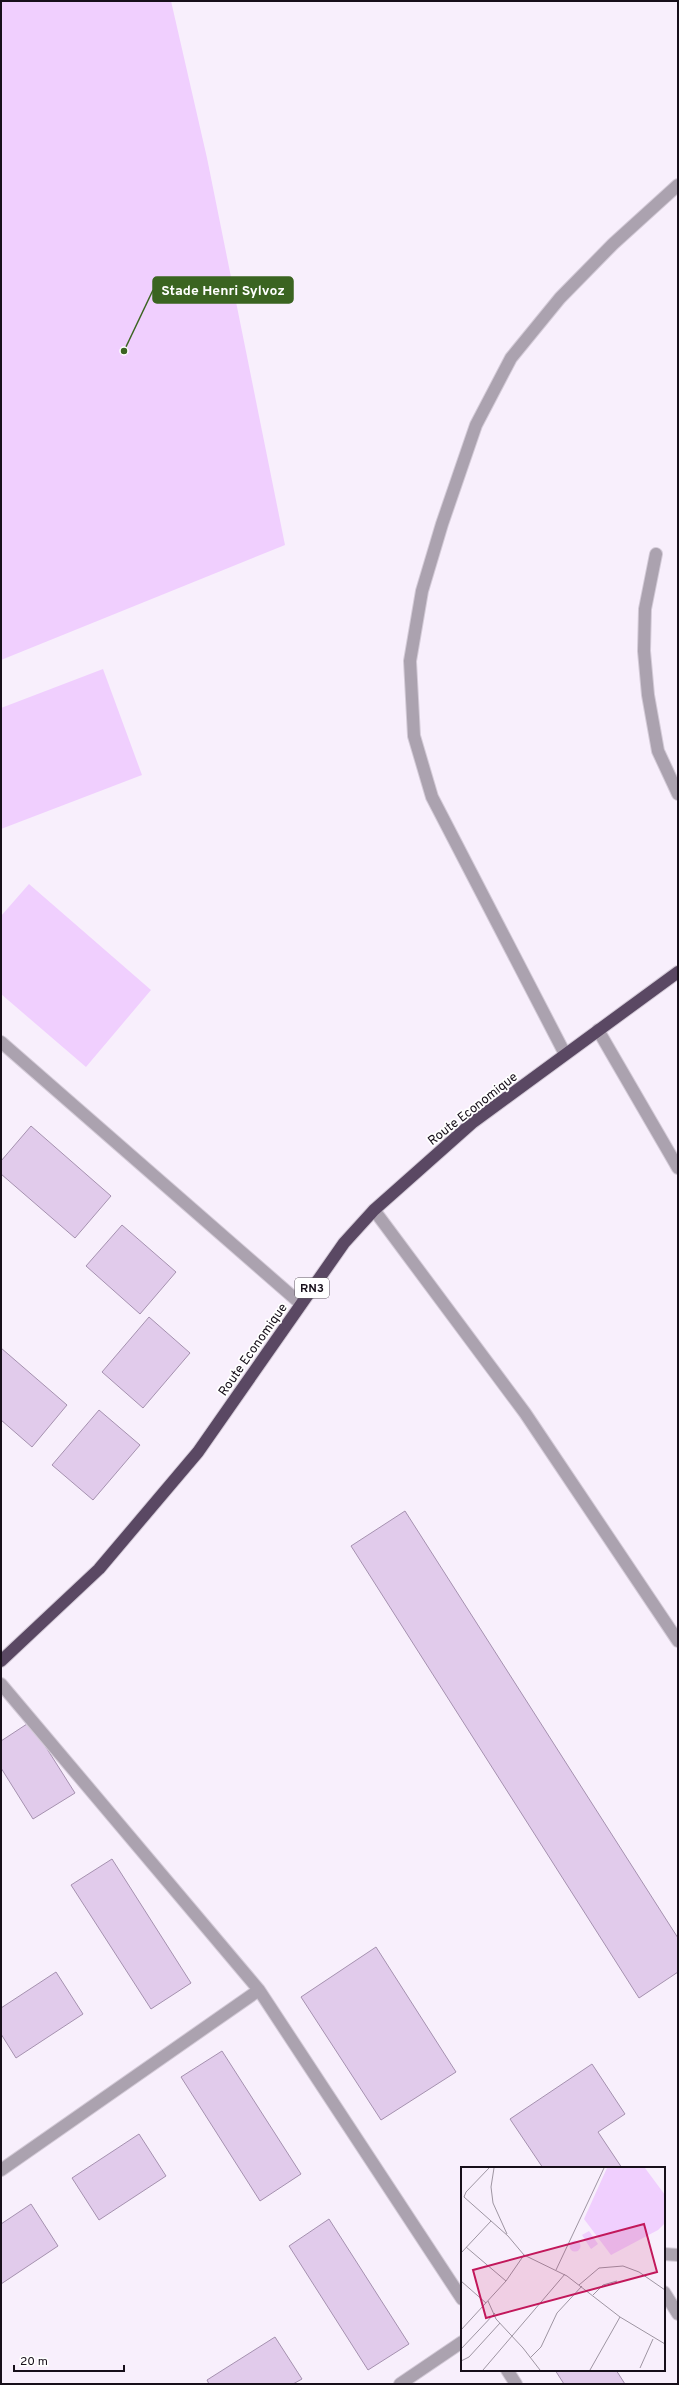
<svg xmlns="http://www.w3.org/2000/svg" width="679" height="2385" font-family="Overpass,sans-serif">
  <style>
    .green { fill: #f0cffe }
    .building { fill: #e1cbeb; stroke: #a591af }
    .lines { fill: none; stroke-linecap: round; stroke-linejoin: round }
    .street-casing { stroke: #d4cbd8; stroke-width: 14 }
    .highway-casing { stroke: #d4cbd8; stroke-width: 14 }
    .street { stroke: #aba2af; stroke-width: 12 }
    .highway { stroke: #5a4863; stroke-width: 12 }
    .labels { text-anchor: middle; stroke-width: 3.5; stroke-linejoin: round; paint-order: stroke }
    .shield { fill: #fff; stroke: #5d575f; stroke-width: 1 }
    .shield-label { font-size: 12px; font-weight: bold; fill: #170f1a }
    .street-label { font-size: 13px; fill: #170f1a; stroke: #fff }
    .inset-road { fill: none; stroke: #9e95a2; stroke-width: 1 }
    .view { fill: #c2185b; fill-opacity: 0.15; stroke: #c2185b; stroke-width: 2 }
    .inset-edge { fill: none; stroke: #170f1a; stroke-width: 2 }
    .leader { fill: none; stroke: #3b6421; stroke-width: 1.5 }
    .callout-dot { fill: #3b6421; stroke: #fff; stroke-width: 1.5 }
    .callout { fill: #3b6421; stroke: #3b6421; stroke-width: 1.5 }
    .callout-label { font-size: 14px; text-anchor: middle; font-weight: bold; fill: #fff }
  </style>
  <rect width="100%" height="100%" fill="#f8effc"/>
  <path class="green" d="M1 1H171L207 158 285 545 1 660Z
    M103 669 142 775 1 829V708Z
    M29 884 151 990 86 1067 1 994V916Z"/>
  <path class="building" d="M31 1126 111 1196 75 1238 1 1174V1161Z
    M122 1225 176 1272 140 1314 86 1266Z
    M149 1317 190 1353 143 1408 102 1372Z
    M1 1348 67 1405 32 1447 1 1420Z
    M99 1410 140 1445 93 1500 52 1465Z
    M405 1511 678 1938V1972L639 1998 351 1546Z
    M30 1722 75 1793 33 1819 1 1768V1741Z
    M112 1859 191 1983 151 2009 71 1885Z
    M376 1947 456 2072 381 2120 301 1997Z
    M56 1972 83 2014 16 2058 1 2034V2008Z
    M222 2051 301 2174 260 2201 181 2077Z
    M592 2064 625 2114 598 2132 622 2168H543L510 2119Z
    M139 2134 166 2176 99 2220 72 2178Z
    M31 2204 58 2246 1 2284V2224Z
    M329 2219 409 2344 368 2370 289 2246Z
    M275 2337 302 2379 293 2384H209L207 2380Z
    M555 2370H616L625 2384H564Z"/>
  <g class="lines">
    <g class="street-casing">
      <path id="street" d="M656 554 645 609 644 651 648 695 658 751 678 794
        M598 1030 678 1168
        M1 1042 301 1304
        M565 1054 432 797 414 736 410 661 422 591 442 524 476 425 511 358 560 298 613 244 678 185
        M374 1210 525 1413 678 1641
        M1 1684 259 1990 462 2299
        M1 2170 259 1990
        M664 2254 678 2255
        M664 2292 678 2314
        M507 2370 516 2384
        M400 2384 462 2342"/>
    </g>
    <g class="highway-casing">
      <path id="highway" d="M1 1661 99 1569 198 1452 344 1243 374 1210 472 1123 678 972"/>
    </g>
    <use href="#street" class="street"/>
    <use href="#highway" class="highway"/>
  </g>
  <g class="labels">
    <rect class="shield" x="295" y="1278" width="34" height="20" rx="3"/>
    <g class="shield-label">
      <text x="312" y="1292">RN3</text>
    </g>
    <g class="street-label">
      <text transform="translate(472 1108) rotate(-38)" y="5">Route Economique</text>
      <text transform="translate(252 1349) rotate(-55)" y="5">Route Economique</text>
    </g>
  </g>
  <g transform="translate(461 2167)">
    <rect width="204" height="204" fill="#f8effc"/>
    <path d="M146 1H184L204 28V56L197 63 150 88 123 52ZM128 64 137 77 130 82 121 68ZM108.5 79a5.5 5.5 0 1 1 11 0a5.5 5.5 0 1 1-11 0Z" fill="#f0cffe"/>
    <path class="inset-road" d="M28 1 5 25 3 30 47 69 63 88 106 109 159 150 204 177M33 1 30 20 32 36 46 67M5 80 45 114M0 86 30 54M95 103 143 1M0 114 25 136M118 118 138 101 162 99 178 105 204 123M132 128 142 118 156 114M27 134 35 152 62 181 79 203M0 163 45 114 63 88M0 182 34 146M69 191 80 180 96 146 121 119M0 194 8 190 39 156M179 201 192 172M22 203 104 107M129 203 159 150"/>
    <path class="view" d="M183 57 196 105 25 151 12 103Z"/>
    <rect width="204" height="204" class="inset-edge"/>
  </g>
  <path class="leader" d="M124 351L153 290"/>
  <circle class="callout-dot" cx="124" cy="351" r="4"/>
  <rect class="callout" x="153" y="277" width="140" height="26" rx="4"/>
  <g class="callout-label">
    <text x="223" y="295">Stade Henri Sylvoz</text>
  </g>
  <rect width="679" height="2385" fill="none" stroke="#170f1a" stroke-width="4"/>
  <path d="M14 2365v6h110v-6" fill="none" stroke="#170f1a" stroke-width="2"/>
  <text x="20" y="2365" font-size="12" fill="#170f1a" stroke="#ffffff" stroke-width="3" paint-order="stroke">20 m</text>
</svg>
